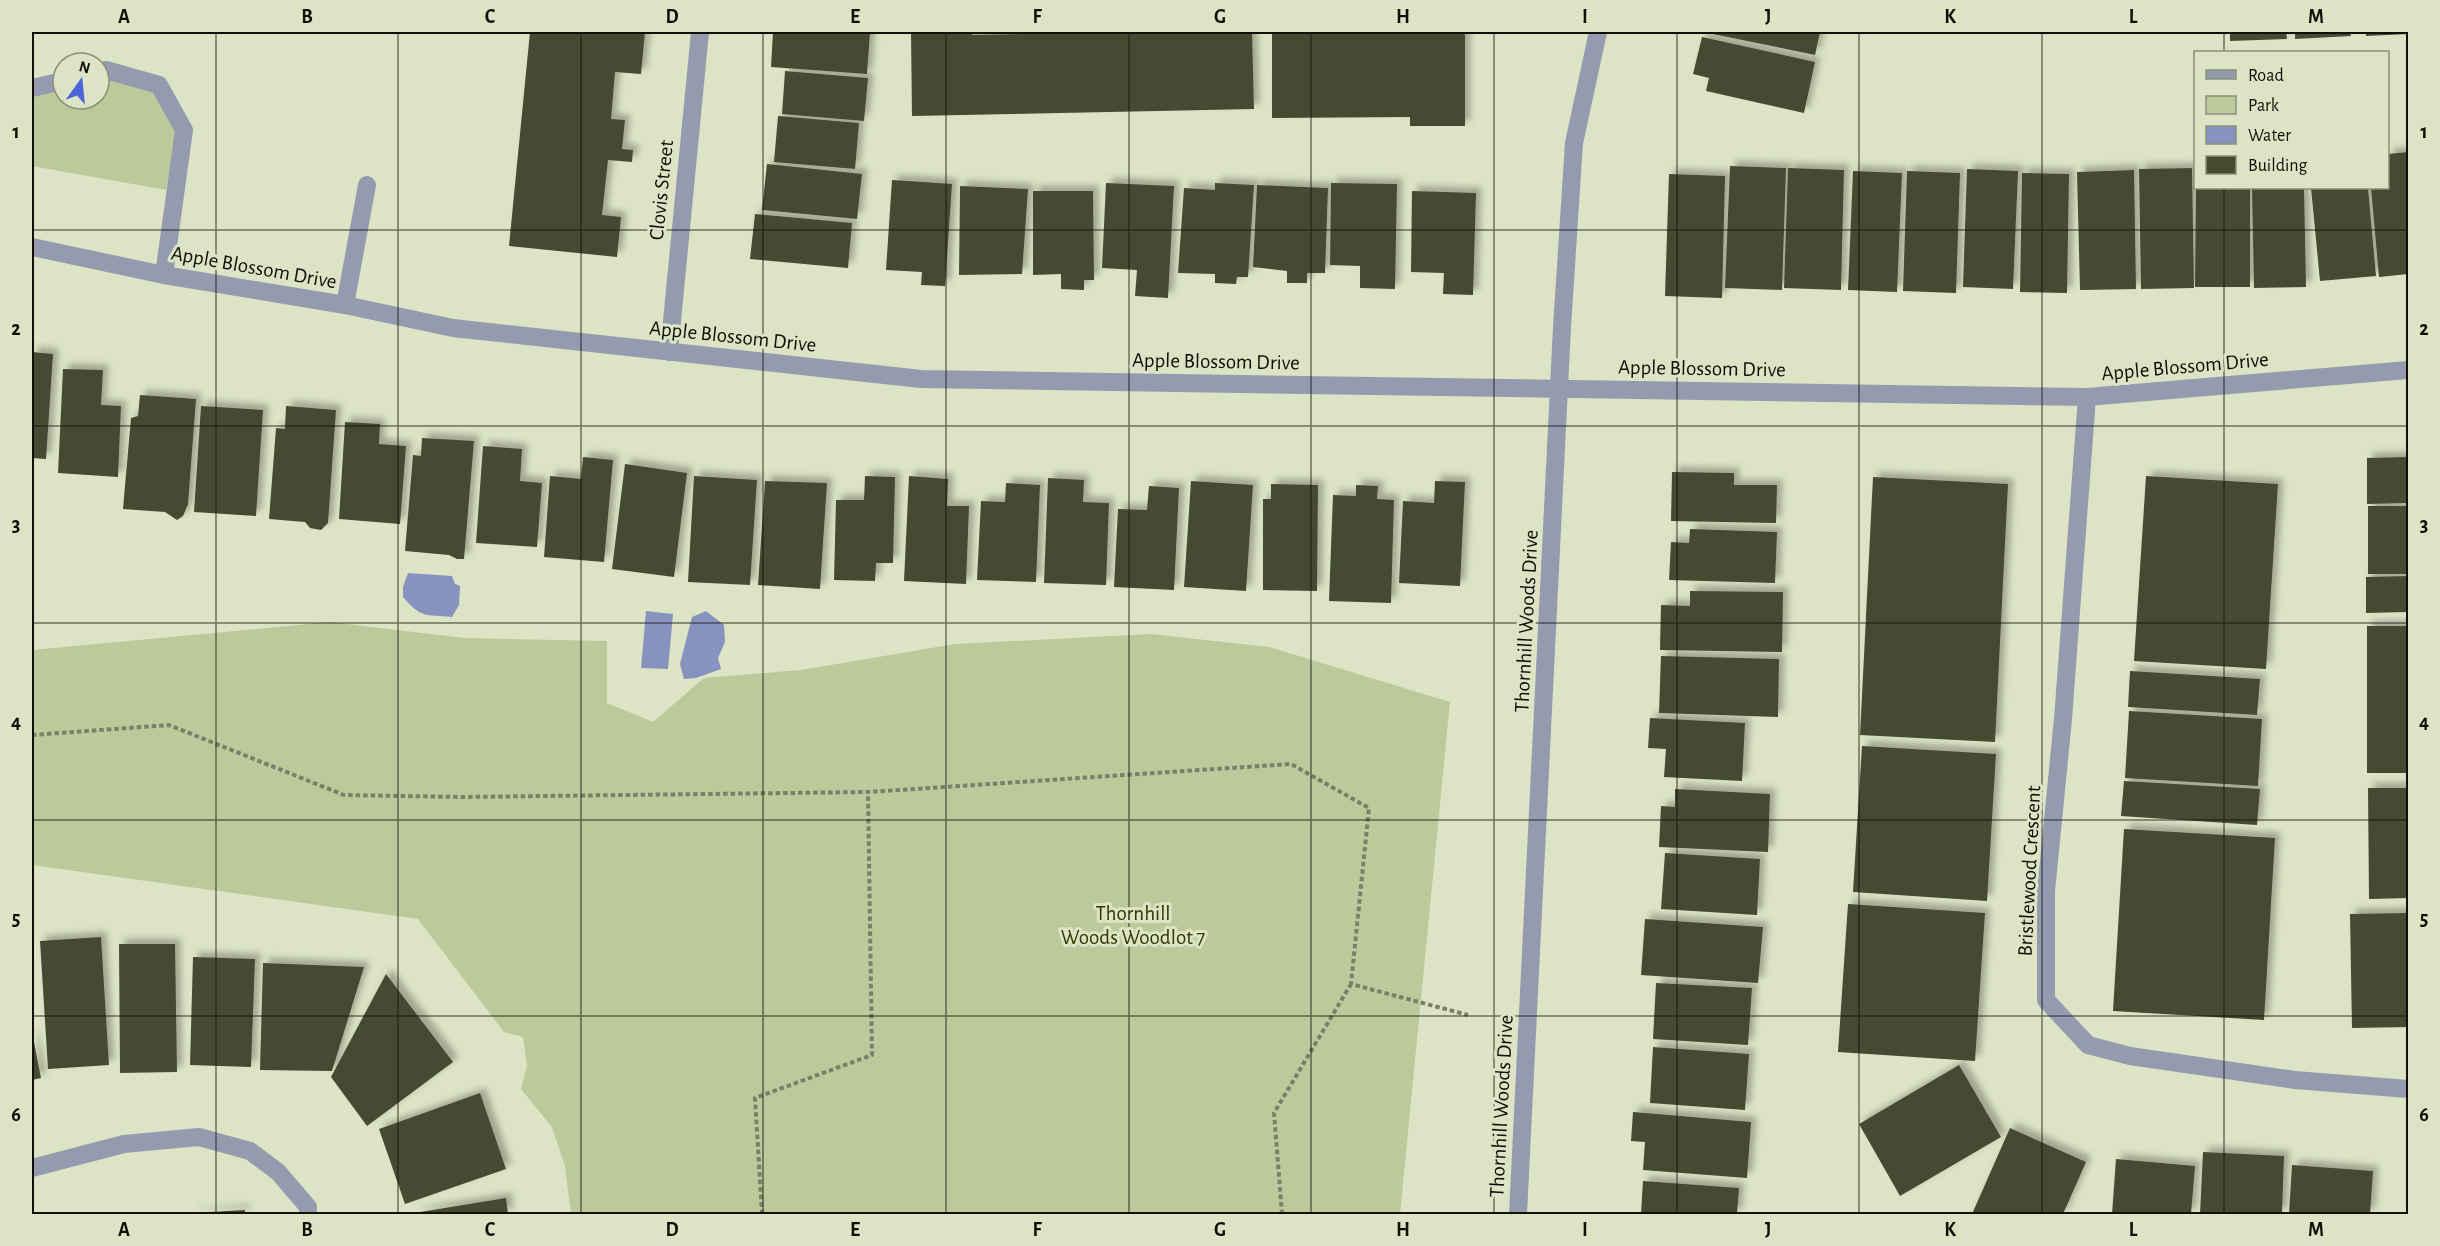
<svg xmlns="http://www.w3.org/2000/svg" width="2440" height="1246" font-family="'Alegreya Sans',sans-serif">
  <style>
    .green { fill: #bdc99a }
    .water { fill: #8693be }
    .building { fill: #454b31; filter: url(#shadow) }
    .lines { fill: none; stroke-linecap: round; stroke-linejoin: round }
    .path { stroke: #7a7f6a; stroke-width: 4; stroke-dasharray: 4.5 3; stroke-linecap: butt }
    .minor { stroke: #959baf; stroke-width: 18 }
    .grid { fill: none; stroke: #0f1107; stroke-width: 1.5; stroke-opacity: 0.55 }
    .labels { text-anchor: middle; stroke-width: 6; stroke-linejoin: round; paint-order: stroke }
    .street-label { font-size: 21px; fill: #0f1107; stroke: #dce4c5 }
    .park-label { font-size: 21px; fill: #313a01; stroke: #dce4c5 }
    .neatline { fill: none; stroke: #0f1107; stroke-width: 2 }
    .grid-label { font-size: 20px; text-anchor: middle; font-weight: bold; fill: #0f1107 }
  </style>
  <defs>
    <filter id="shadow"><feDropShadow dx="5.5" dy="-5.5" stdDeviation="3" flood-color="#0004"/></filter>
  </defs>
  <rect width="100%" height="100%" fill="#dce4c5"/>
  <path class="green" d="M108 76 154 91 177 132 166 190 32 166V93L63 88V99H99V78Z
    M330 622 464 638 607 641V703L653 722 704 678 801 670 955 644 1151 634 1269 647 1450 702 1400 1214H571L565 1166 552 1127 521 1089 527 1066 523 1037 504 1032 418 919 32 865V650Z"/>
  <path class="water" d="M408 573 452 576 455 584 460 586 459 605 452 617C425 614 422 619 403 597V587Z
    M646 611 673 614 668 669 641 668Z
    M706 611 724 625 725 642 718 658 721 669 696 678 684 679 680 664 692 617Z"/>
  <path class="building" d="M530 32H645L641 74 615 72 611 119 625 120 622 149 633 150 632 162 608 160 602 215 621 217 617 257 509 246Z
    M773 32H870L867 74 771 67Z
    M911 32H972V35L1120 32H1252L1254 109 912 116Z
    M1272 32H1465V126H1410V117L1272 118Z
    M1703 32H1820L1815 55Z
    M2230 32H2286L2287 39 2230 41Z
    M2295 32H2350L2351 36 2295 39Z
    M2366 32H2408V34L2366 36Z
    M1702 37 1815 62 1804 113 1706 91 1709 78 1693 74Z
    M785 71 868 78 864 121 782 114Z
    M778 116 859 123 855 169 774 162Z
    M2408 152V274L2379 277 2371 188H2388V154Z
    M767 164 862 174 857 219 762 210Z
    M1730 166 1786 168 1782 290 1725 288Z
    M1788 168 1844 170 1841 290 1784 288Z
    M2192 168 2194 288 2141 289 2139 169Z
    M1967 169 2018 171 2013 289 1963 287Z
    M2134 170 2136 289 2080 290 2077 172Z
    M1853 171 1902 173 1897 292 1848 290Z
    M1907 171 1960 173 1956 293 1903 291Z
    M2022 173 2069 174 2067 293 2020 292Z
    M1669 174 1725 176 1722 298 1665 296Z
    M892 180 952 184 945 286 921 285 922 272 886 270Z
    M1106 183 1174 186 1168 298 1135 296 1137 270 1102 268Z
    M1215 183 1254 185 1248 277H1237L1236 284 1215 283V274L1178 273 1184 188 1215 190Z
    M1331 183 1397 184 1395 289 1360 288V266L1330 265Z
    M1257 185 1328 188 1325 273H1307V283H1287V271L1253 267Z
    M960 186 1028 189 1022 274 959 275Z
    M2196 188H2250V287H2195Z
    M2252 188H2304L2306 287 2254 288Z
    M2311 188H2368L2376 276 2320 281Z
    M1033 191H1093L1094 280H1084V290L1061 289V274L1033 275Z
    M1412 191 1476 193 1473 295 1443 294 1444 273 1411 272Z
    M755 214 852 223 848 268 750 259Z
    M32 352 53 354 46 459 32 458Z
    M63 369 103 370 101 405 121 406 118 477 58 473Z
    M140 395 196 399 188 504 183 516 177 520 165 512 123 509 131 418 138 416Z
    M201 406 263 410 256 516 194 512Z
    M286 406 336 410 328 523 321 530 310 528 305 522 269 519 276 428 285 429Z
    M345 422 380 424 379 444 406 446 400 524 339 519Z
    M422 438 474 441 464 559H457L449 555 405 551 413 455 421 456Z
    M483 446 522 449 520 481 542 483 537 547 476 543Z
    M583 457 613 460 604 562 544 557 550 476 581 479Z
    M2408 457V503L2367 504V458Z
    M625 464 687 473 674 577 612 569Z
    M1672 472 1734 473V485H1777L1776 523 1671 521Z
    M694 476 757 480 750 585 688 582Z
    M865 476 895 477 893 563H876L875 581 834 580 836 500H864Z
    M909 476 948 479 947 506H969L966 584 904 581Z
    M2146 476 2278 484 2266 669 2134 661Z
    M1873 477 2008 484 1995 742 1860 735Z
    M1048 478 1084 480 1083 502 1109 503 1106 585 1044 583Z
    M765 481 827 483 820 589 758 585Z
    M1191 481 1253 485 1246 591 1184 587Z
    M1435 481 1465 482 1460 586 1399 583 1403 501 1434 503Z
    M1006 483 1040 485 1036 582 977 580 981 501 1005 502Z
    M1271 484 1318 485 1317 591 1263 590V499H1271Z
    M1356 485 1378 486 1377 499 1394 500 1391 603 1329 601 1333 495 1356 496Z
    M1149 486 1179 488 1174 590 1114 587 1118 509 1147 510Z
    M2368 506H2408V574H2368Z
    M1690 529 1777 532 1775 583 1669 580 1671 542 1689 543Z
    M2408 576V612L2366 613V577Z
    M1690 591 1783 592 1782 652 1660 650 1661 605 1690 606Z
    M2367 626H2408V773H2367Z
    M1661 656 1779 659 1778 717 1659 713Z
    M2130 671 2260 679 2257 715 2128 707Z
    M2129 711 2262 719 2258 786 2125 778Z
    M1650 718 1745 723 1742 781 1664 777 1666 749 1648 748Z
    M1862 746 1996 754 1987 901 1853 892Z
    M2124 781 2260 789 2257 825 2121 816Z
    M2368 788H2408V898L2369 899Z
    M1675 789 1770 794 1768 852 1659 847 1661 806 1675 807Z
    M2124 829 2275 838 2264 1020 2113 1011Z
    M1665 853 1760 859 1757 915 1661 909Z
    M1848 904 1985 913 1975 1061 1838 1052Z
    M2408 913V1027L2352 1028 2350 914Z
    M1645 919 1763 927 1758 983 1641 975Z
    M101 937 109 1065 48 1069 40 941Z
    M119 944H175L177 1072 120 1073Z
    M193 957 255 959 251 1067 190 1065Z
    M263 963 364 967 332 1071 260 1070Z
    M386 974 453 1062 367 1126 331 1077Z
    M1656 983 1752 988 1748 1045 1653 1039Z
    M32 1032 41 1078 32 1080Z
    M1653 1047 1749 1054 1745 1110 1650 1103Z
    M1959 1065 2001 1137 1900 1196 1859 1124Z
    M480 1093 506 1169 405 1204 379 1129Z
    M1633 1112 1751 1122 1747 1178 1643 1170 1645 1142 1631 1141Z
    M2010 1128 2086 1162 2063 1214H1972Z
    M2203 1152 2284 1156 2282 1214H2200Z
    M2116 1159 2195 1166 2191 1214H2112Z
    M2292 1165 2373 1171 2370 1214H2289Z
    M1643 1181 1739 1188 1737 1214H1641Z
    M506 1198 508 1214H414V1213Z
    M245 1210V1214H193V1213Z"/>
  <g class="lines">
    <path class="path" d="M32 735 169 725 344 795 462 797 868 792 1291 764 1369 808 1351 984 1468 1015
      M762 1214 755 1098 872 1055 868 792
      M1282 1214 1274 1113 1351 984"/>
    <path class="minor" d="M99 72 106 70 159 85 184 130 164 275
      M32 88 63 81
      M32 247 164 275 345 305 453 328 921 379 2087 397 2408 370
      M345 305 367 185
      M669 352 700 32
      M2087 397 2063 719 2046 891V1000L2088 1045 2130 1056 2295 1080 2408 1089
      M32 1168 124 1144 199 1137 250 1151 278 1172 308 1207V1214
      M1518 1214 1562 327 1574 143 1598 32"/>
  </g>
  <path class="grid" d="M216 32V1214M398 32V1214M581 32V1214M763 32V1214M946 32V1214M1129 32V1214M1311 32V1214M1494 32V1214M1677 32V1214M1859 32V1214M2042 32V1214M2224 32V52M2224 188V1214M32 230H2408M32 426H2408M32 623H2408M32 820H2408M32 1016H2408"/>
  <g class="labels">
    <g class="street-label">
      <text transform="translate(661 190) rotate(-84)" y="7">Clovis Street</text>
      <text transform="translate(254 267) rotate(10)" y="7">Apple Blossom Drive</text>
      <text transform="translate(733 336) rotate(6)" y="7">Apple Blossom Drive</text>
      <text transform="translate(1216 361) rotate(1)" y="7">Apple Blossom Drive</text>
      <text transform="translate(2185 366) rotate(-5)" y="7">Apple Blossom Drive</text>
      <text transform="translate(1702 368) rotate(1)" y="7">Apple Blossom Drive</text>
      <text transform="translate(1526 621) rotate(-87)" y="7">Thornhill Woods Drive</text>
      <text transform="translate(2029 871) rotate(-87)" y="7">Bristlewood Crescent</text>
      <text transform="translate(1501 1106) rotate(-87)" y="7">Thornhill Woods Drive</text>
    </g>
    <g class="park-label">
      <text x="1133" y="920">Thornhill<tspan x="1133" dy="24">Woods Woodlot 7</tspan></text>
    </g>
  </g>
  <rect width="2440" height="1246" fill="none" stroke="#dce4c5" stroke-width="66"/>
  <rect x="2194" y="51" width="195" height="138" fill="#dce4c5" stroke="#8a9079" stroke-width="1.5"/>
  <rect x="2206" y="70" width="30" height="9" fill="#959baf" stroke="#8a9079" stroke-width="1.5"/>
  <text x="2248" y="81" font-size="18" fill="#0f1107">Road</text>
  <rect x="2206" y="96" width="30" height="18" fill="#bdc99a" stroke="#8a9079" stroke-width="1.5"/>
  <text x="2248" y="111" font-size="18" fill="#0f1107">Park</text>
  <rect x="2206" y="126" width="30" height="18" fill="#8693be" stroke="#8a9079" stroke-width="1.5"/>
  <text x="2248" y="141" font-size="18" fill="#0f1107">Water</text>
  <rect x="2206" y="156" width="30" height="18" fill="#454b31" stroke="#8a9079" stroke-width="1.5"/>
  <text x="2248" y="171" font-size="18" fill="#0f1107">Building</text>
  <g transform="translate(81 81) rotate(15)"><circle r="28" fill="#dce4c5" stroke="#8a9079" stroke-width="1.5"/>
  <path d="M0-4.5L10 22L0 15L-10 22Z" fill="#4c64d8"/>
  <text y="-9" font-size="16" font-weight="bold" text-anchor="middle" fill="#0f1107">N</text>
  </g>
  <rect x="33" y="33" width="2374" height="1180" class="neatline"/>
  <g class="grid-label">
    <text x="124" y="23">A</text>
    <text x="307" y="23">B</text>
    <text x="490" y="23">C</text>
    <text x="672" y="23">D</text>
    <text x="855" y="23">E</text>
    <text x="1037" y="23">F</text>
    <text x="1220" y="23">G</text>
    <text x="1403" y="23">H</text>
    <text x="1585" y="23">I</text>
    <text x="1768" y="23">J</text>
    <text x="1950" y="23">K</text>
    <text x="2133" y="23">L</text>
    <text x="2316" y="23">M</text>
    <text x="16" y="138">1</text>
    <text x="2424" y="138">1</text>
    <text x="16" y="335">2</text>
    <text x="2424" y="335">2</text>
    <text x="16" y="531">3</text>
    <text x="2424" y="531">3</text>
    <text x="16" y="728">4</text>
    <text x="2424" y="728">4</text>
    <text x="16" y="925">5</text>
    <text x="2424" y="925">5</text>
    <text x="16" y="1121">6</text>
    <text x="2424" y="1121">6</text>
    <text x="124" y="1236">A</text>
    <text x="307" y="1236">B</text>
    <text x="490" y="1236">C</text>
    <text x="672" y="1236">D</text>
    <text x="855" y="1236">E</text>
    <text x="1037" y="1236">F</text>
    <text x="1220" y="1236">G</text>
    <text x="1403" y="1236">H</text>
    <text x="1585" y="1236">I</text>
    <text x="1768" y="1236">J</text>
    <text x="1950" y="1236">K</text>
    <text x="2133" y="1236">L</text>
    <text x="2316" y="1236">M</text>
  </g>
</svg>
